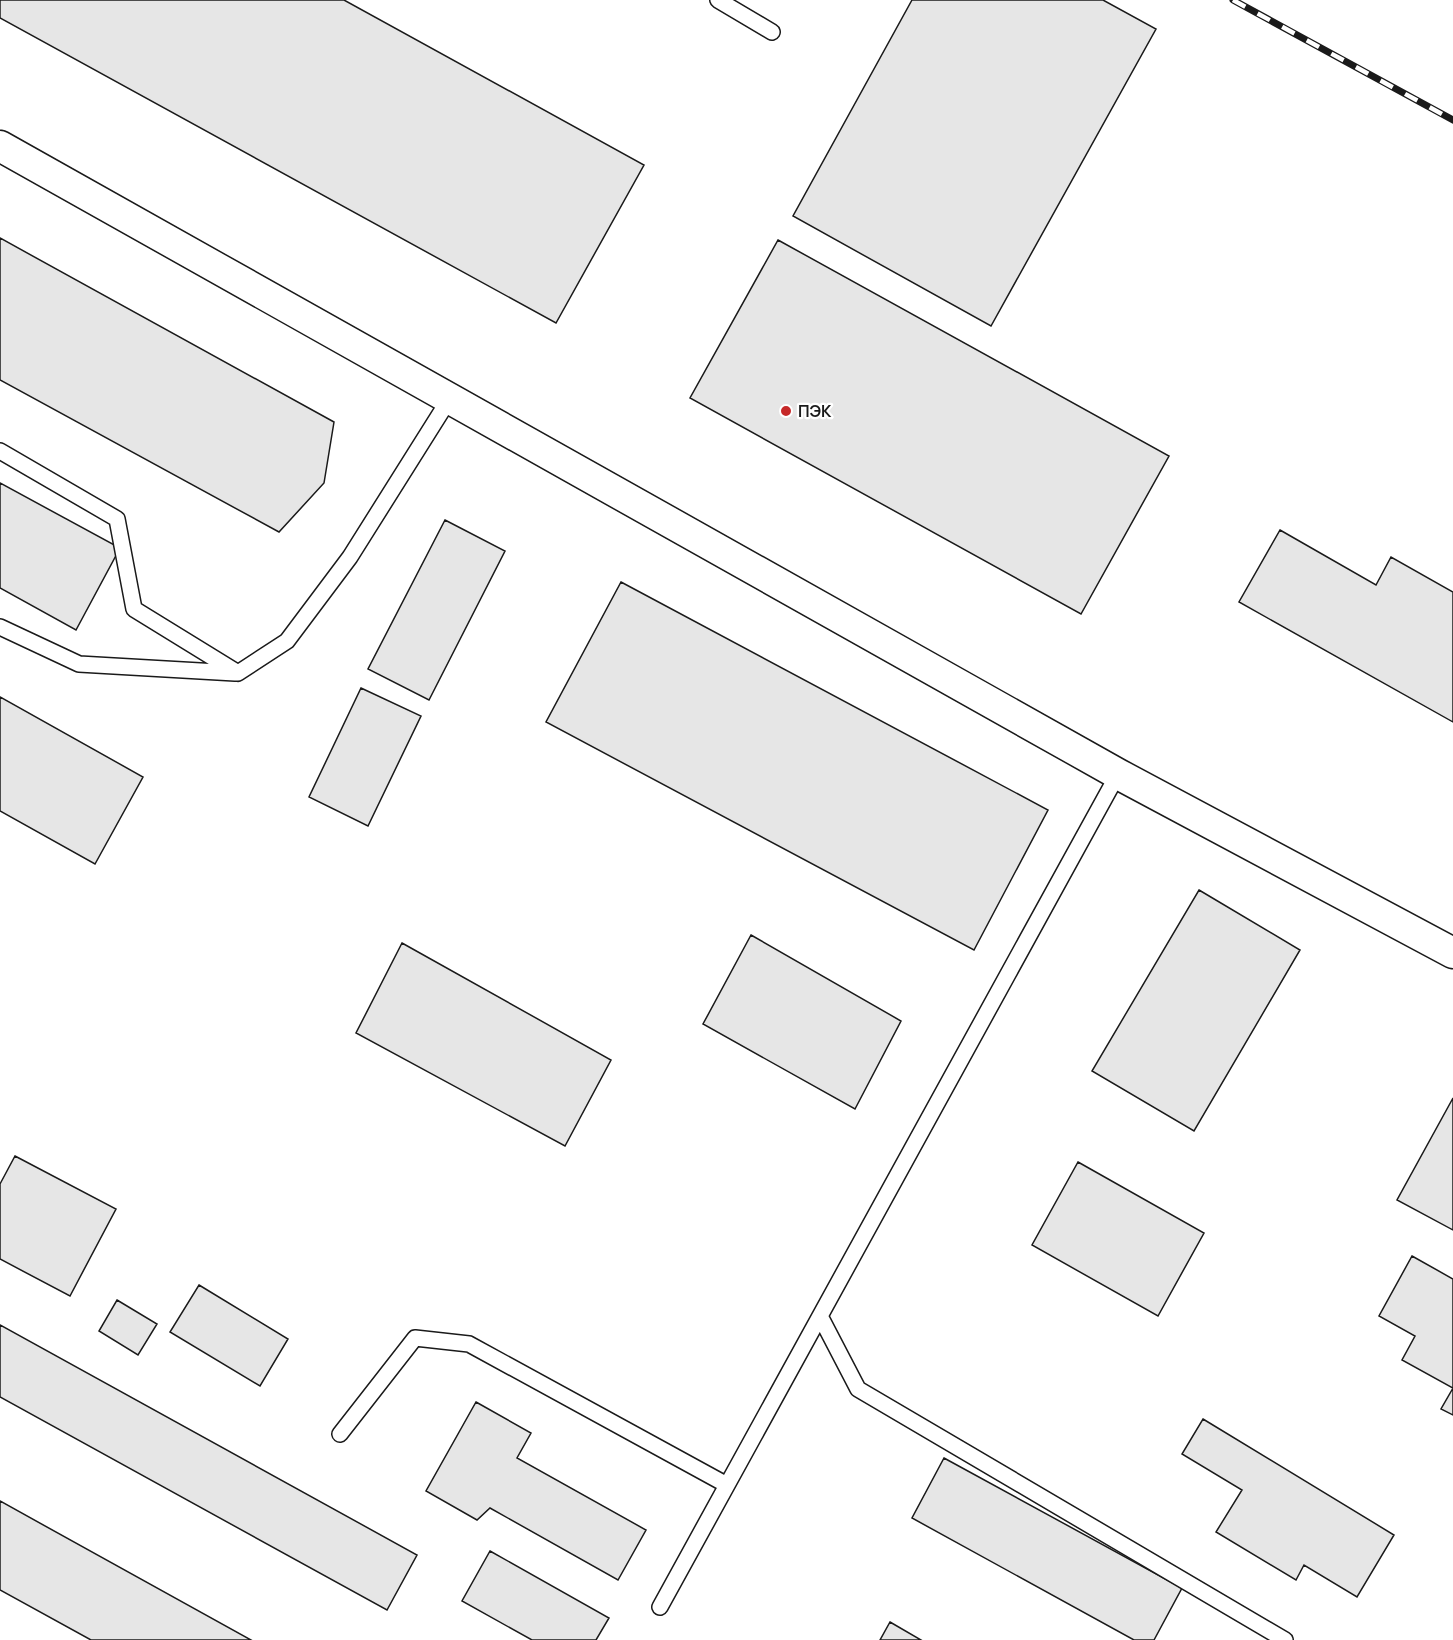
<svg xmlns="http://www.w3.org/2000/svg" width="1453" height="1640" font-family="Manrope,sans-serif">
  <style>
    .building { fill: #e6e6e6; stroke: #1a1a1a; stroke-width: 1.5 }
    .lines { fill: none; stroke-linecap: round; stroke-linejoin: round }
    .lane-casing { stroke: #1a1a1a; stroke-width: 18 }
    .street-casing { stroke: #1a1a1a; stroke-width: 33 }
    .lane { stroke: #fff; stroke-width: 15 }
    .street { stroke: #fff; stroke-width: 30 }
    .rail-casing { stroke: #1a1a1a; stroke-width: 7 }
    .rail { stroke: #fff; stroke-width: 4.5; stroke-dasharray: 14; stroke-linecap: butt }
    .poi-dot { fill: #c62828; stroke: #fff; stroke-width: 2 }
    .labels { text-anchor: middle; stroke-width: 4.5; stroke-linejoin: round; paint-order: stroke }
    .poi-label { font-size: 16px; font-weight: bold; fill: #1a1a1a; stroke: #fff; text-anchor: start }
  </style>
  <rect width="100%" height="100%" fill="#fff"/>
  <path class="building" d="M0 0H344L644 165 556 323 0 18Z
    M912 0H1103L1156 29 991 326 793 216Z
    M0 238 334 422 324 483 279 532 0 380Z
    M778 240 1169 456 1081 614 690 398Z
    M0 483 120 548 76 630 0 588Z
    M445 520 505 551 429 700 368 669Z
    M1280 530 1376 585 1391 557 1453 592V722L1239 602Z
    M621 582 1048 810 974 950 546 722Z
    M361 688 421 716 368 826 309 797Z
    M0 697 143 777 95 864 0 811Z
    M1199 890 1300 950 1194 1131 1092 1071Z
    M751 935 901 1021 855 1109 703 1024Z
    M402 943 611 1060 565 1146 356 1033Z
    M1453 1098V1230L1397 1200Z
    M15 1156 116 1209 70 1296 0 1259V1184Z
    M1078 1162 1204 1233 1158 1316 1032 1245Z
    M1412 1256 1453 1279V1415L1441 1409 1453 1388 1402 1360 1415 1336 1379 1316Z
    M199 1285 288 1339 260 1386 170 1332Z
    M117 1300 157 1324 138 1355 99 1331Z
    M0 1325 417 1555 387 1610 0 1397Z
    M476 1402 531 1433 517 1458 646 1530 618 1580 490 1508 477 1520 426 1491Z
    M1203 1419 1394 1535 1357 1597 1304 1565 1296 1580 1216 1532 1242 1490 1182 1454Z
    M944 1458 1182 1588 1154 1640H1134L912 1518Z
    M0 1501 251 1640H91L0 1590Z
    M490 1551 609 1618 596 1640H532L462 1601Z
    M890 1622 921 1640H880Z"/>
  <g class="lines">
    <g class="lane-casing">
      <path id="lane" d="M718 0 772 32
        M0 451 117 519 134 609 238 673 287 641 350 557 450 398
        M0 627 79 664 235 673
        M820 1316 858 1389 1285 1640
        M340 1434 415 1338 469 1344 727 1485
        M660 1607 1118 774"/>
    </g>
    <g class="street-casing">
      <path id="street" d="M0 146 1118 774 1453 953"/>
    </g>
    <use href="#lane" class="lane"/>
    <use href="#street" class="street"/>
    <g class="rail-casing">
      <path id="rail" d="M1233 0 1453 120"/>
    </g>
    <use href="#rail" class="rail"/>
  </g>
  <circle class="poi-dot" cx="786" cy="411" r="6"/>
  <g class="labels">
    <g class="poi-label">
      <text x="798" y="417">ПЭК</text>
    </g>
  </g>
</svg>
